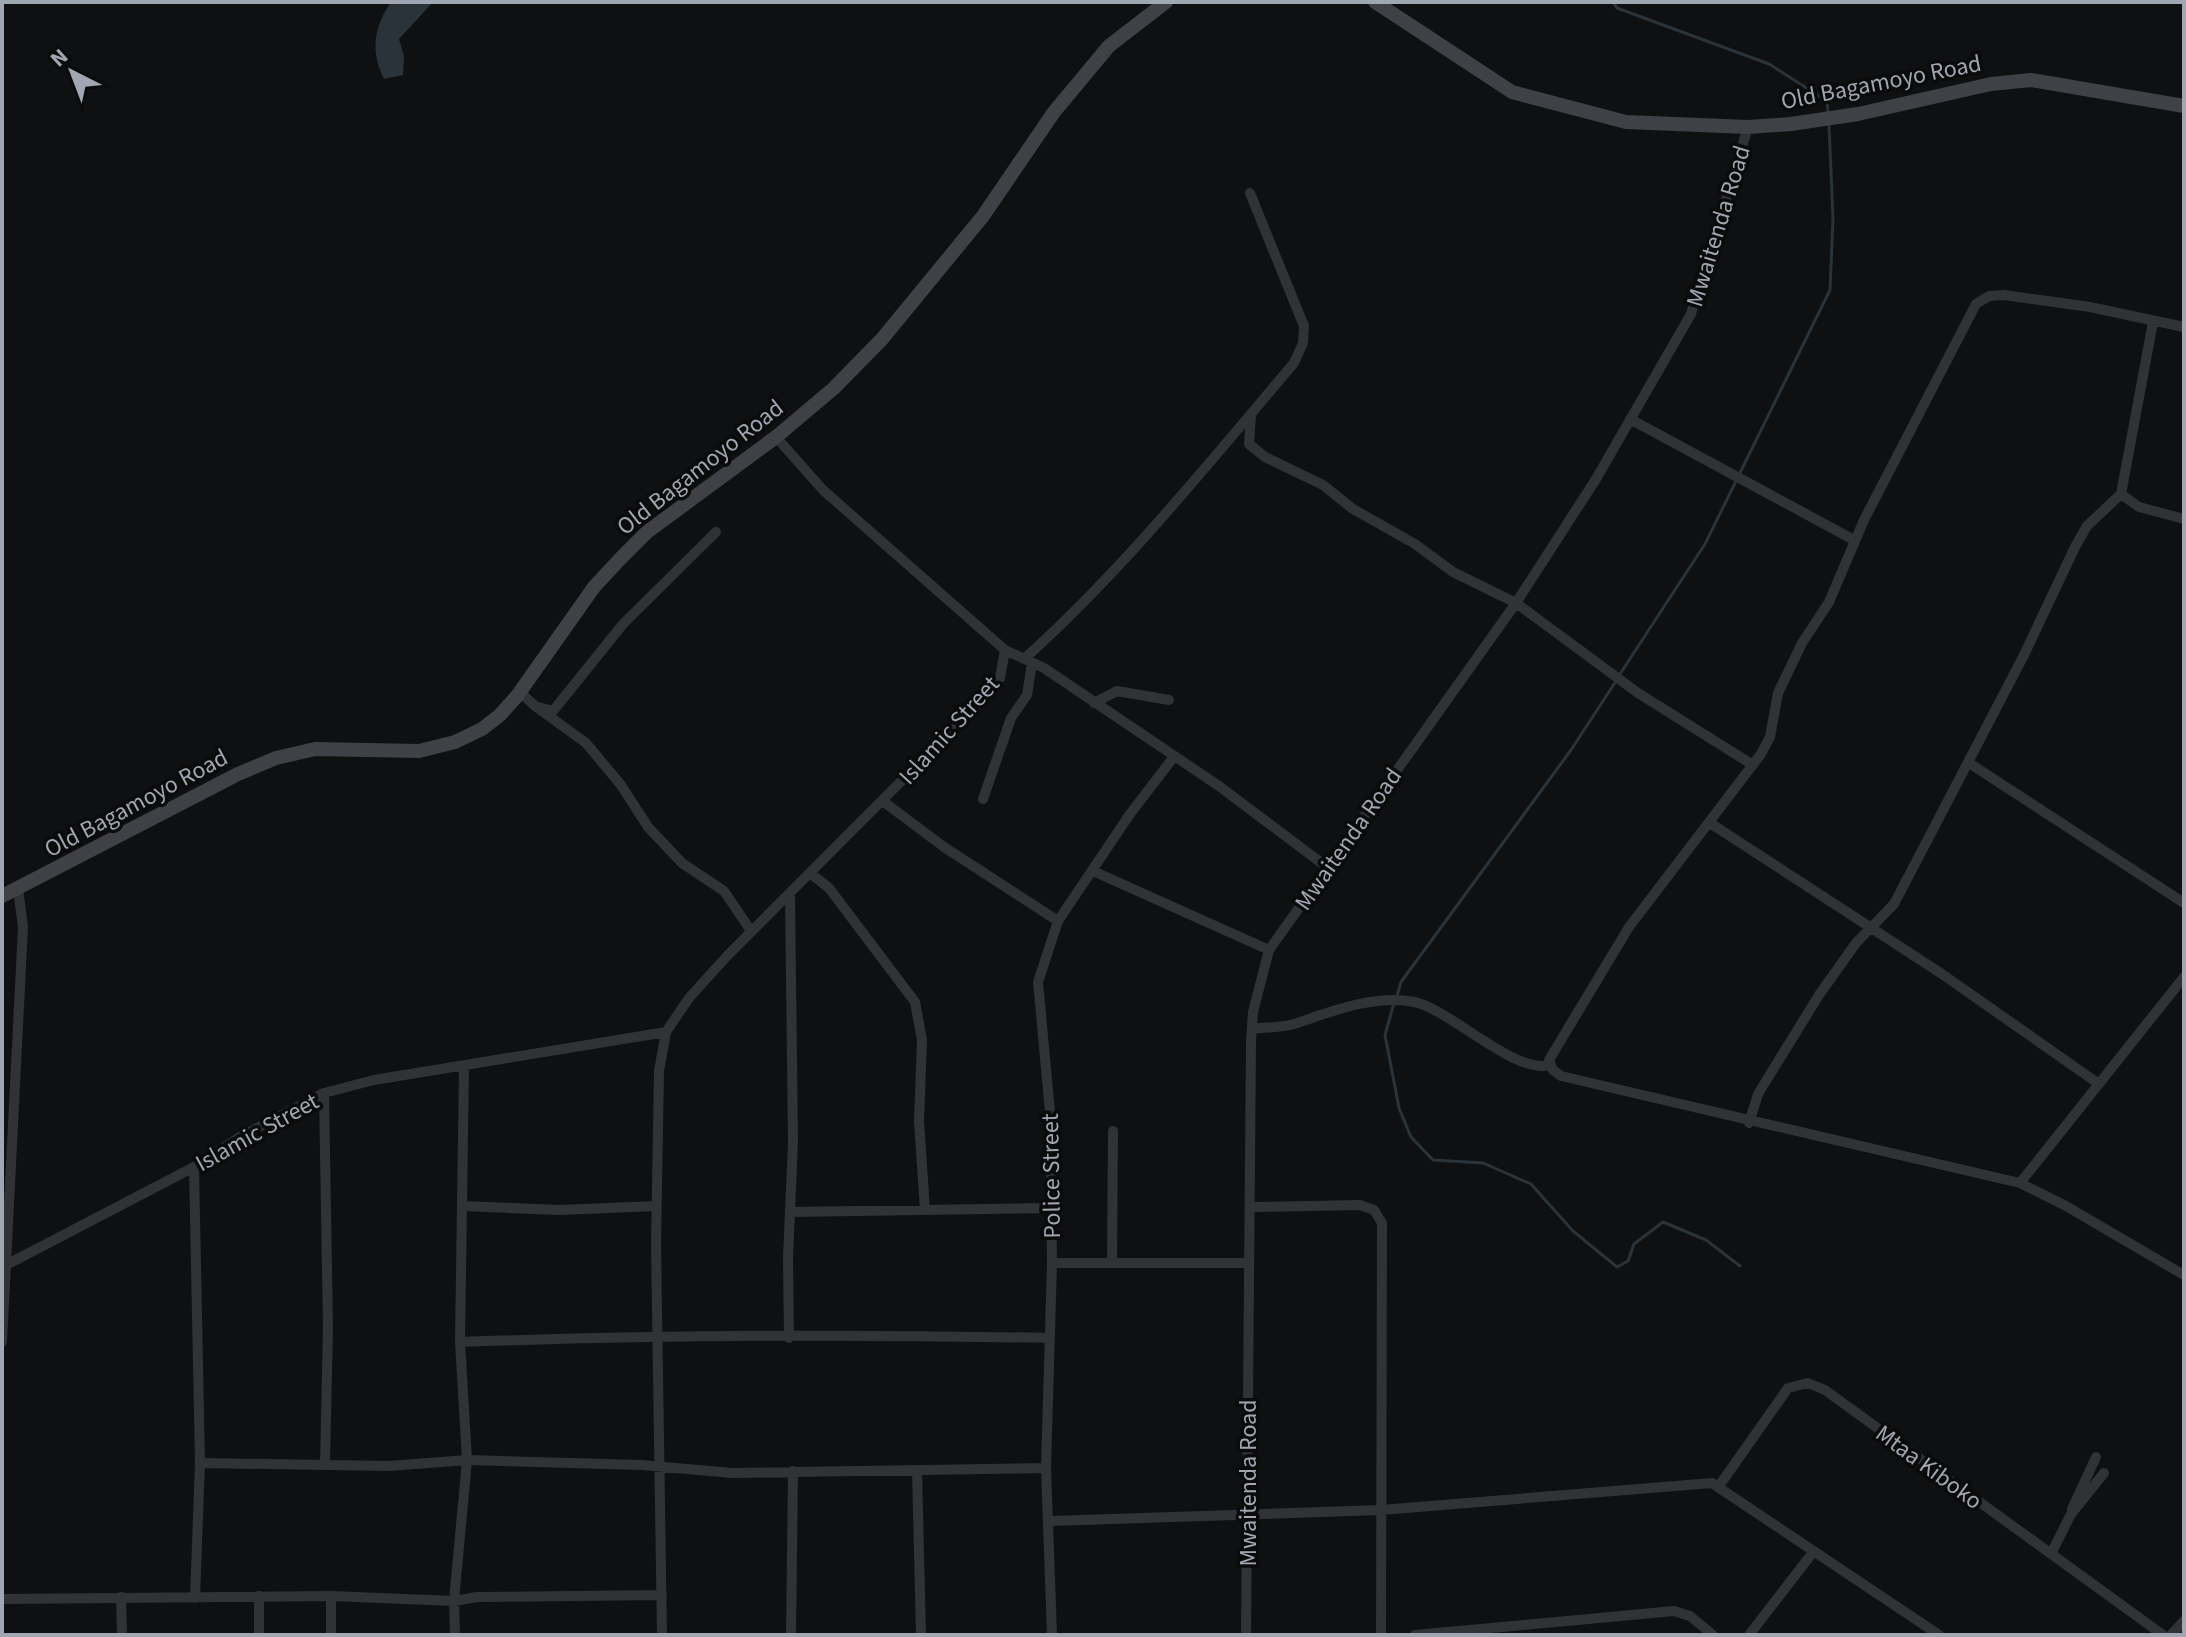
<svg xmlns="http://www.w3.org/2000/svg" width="2186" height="1637" font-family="'Source Sans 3',sans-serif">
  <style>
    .water { fill: #293339 }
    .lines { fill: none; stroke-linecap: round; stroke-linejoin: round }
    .stream { stroke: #293339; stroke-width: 3 }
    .street { stroke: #303236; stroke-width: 10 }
    .secondary { stroke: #3f4146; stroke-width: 14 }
    .labels { text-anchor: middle; stroke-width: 7; stroke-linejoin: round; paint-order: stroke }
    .street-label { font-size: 24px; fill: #a0a7b2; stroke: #0b0b0c }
  </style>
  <rect width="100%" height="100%" fill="#0f1011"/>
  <path class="water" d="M391 2H433L399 39 404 56 403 75 384 79C370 50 374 27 391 2Z"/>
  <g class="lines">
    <path class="stream" d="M1613 2 1617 8 1769 64 1827 101 1828 113
      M1620 674 1705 544 1830 290 1833 219 1829 125
      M1397 996 1401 982 1571 750 1616 681
      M1394 1003 1385 1035 1399 1108 1411 1137 1433 1160 1483 1163 1531 1184 1573 1231 1617 1267 1628 1261 1634 1244 1663 1222 1706 1240 1740 1266"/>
    <path class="street" d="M2184 327 2090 307 2004 295 1989 296 1976 304 1864 520 1829 602 1802 643 1778 693 1770 737 1761 754 1629 927 1549 1060 1553 1070 1561 1076 2020 1183 2066 1206 2184 1275
      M1251 414 1249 444 1265 457 1323 485 1353 509 1415 544 1453 572 1516 603 1638 693 1753 765
      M1630 419 1854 540
      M2121 494 2139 507 2184 519
      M1005 650 1044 668 1219 786 1328 868
      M1024 659C1123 570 1208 464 1294 363L1303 343 1304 326 1250 193
      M520 692 535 706 553 711 623 624 716 532
      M1094 703 1117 691 1169 700
      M535 706 586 743 621 785 648 827 682 863 724 891 751 931
      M1969 763 2184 903
      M983 799 1011 718 1027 695 1032 663
      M884 802 944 847 1058 921
      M1710 823 1942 974 2099 1084
      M1093 871 1269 950
      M810 873 829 888 915 1002 922 1040 919 1121 925 1210
      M1252 1029C1265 1027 1282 1028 1294 1024 1330 1012 1375 994 1414 1002 1450 1009 1515 1075 1550 1065
      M324 1093 328 1328 325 1464
      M1749 1123 1758 1094 1819 995 1856 943 1894 904 2024 655 2075 547 2087 526 2121 494 2153 322
      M194 1167 200 1463 195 1598
      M2020 1183 2184 977
      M463 1206 559 1210 657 1206
      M1252 1207 1360 1205 1374 1210 1382 1223 1381 1635
      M790 1212 1049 1208
      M1112 1262 1113 1131
      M1052 1263H1249
      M8 1264 194 1167 240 1137 324 1093 374 1080 666 1032 689 998 727 956 990 692 1000 678 1005 650 823 490 776 437
      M789 1338 788 1257 793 1142 790 896
      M2 1342 23 927 18 889
      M460 1342C656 1335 853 1334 1050 1338
      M200 1463 389 1466 467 1460 642 1465 732 1473 1046 1468
      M917 1470 921 1635
      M1719 1486 1788 1388 1808 1383 1825 1390 2163 1635
      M2072 1509 2096 1457
      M1051 1521 1381 1510 1712 1483 1939 1635
      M2051 1554 2071 1514 2104 1473
      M259 1596V1635
      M121 1597 122 1635
      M2 1599 331 1596 454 1601 477 1597 662 1595
      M331 1635V1596
      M455 1635 454 1601 467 1460 460 1342 464 1067
      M662 1635 656 1243 659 1071 666 1032
      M791 1635 793 1471
      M1052 1635 1046 1468 1052 1263 1050 1112 1038 982 1058 921 1130 814 1173 758
      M1246 1635 1251 1042 1253 1012 1269 950 1516 603 1596 479 1691 314 1748 127
      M1415 1635 1674 1611 1690 1616 1713 1635
      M1749 1635 1814 1551
      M2171 1635 2184 1621"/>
    <path class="secondary" d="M1375 2 1512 92 1626 122 1748 127 1791 124 1858 114 1991 84 2031 80 2184 106
      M2 896 238 774 276 758 315 749 419 751 455 742 482 729 500 715 517 696 594 587 620 559 647 532 776 437 834 388 882 339 983 216 1054 112 1109 46 1166 2"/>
  </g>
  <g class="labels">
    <g class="street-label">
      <text transform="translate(1881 82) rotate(-11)" y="8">Old Bagamoyo Road</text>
      <text transform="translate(1718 226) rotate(-73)" y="8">Mwaitenda Road</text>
      <text transform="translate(700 467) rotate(-38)" y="8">Old Bagamoyo Road</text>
      <text transform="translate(949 730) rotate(-48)" y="8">Islamic Street</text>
      <text transform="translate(136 803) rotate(-28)" y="8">Old Bagamoyo Road</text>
      <text transform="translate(1348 839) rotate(-55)" y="8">Mwaitenda Road</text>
      <text transform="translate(257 1132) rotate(-29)" y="8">Islamic Street</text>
      <text transform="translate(1051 1176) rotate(-91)" y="8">Police Street</text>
      <text transform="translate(1929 1467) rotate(36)" y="8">Mtaa Kiboko</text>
      <text transform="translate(1248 1483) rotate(-90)" y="8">Mwaitenda Road</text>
    </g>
  </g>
  <rect width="2186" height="1637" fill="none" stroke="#a0a7b2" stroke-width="8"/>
  <g transform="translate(72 72) rotate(318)" stroke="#0b0b0c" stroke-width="6" paint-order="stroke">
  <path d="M0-6L14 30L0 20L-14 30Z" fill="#a0a7b2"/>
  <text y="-12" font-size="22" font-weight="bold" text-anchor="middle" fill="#a0a7b2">N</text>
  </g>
</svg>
